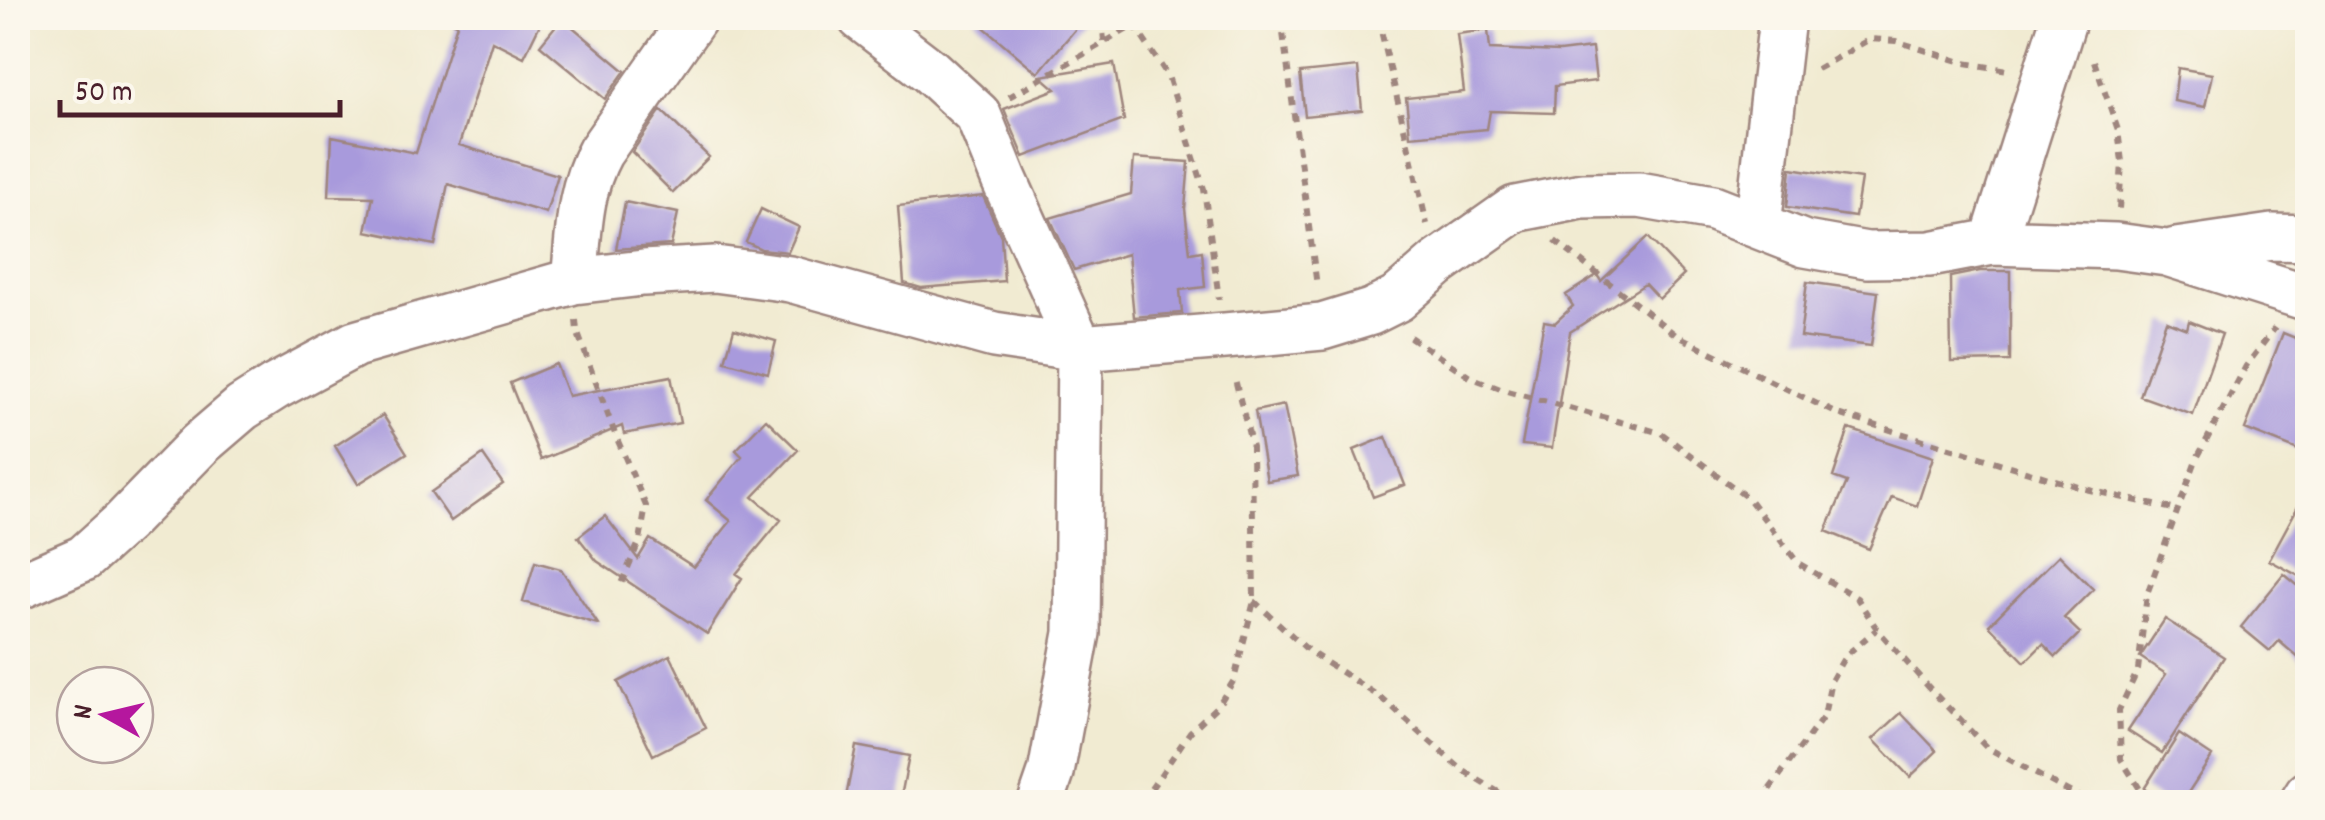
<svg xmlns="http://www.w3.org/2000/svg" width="2325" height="820" font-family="Dekko,sans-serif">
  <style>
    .building { fill: #a89adc }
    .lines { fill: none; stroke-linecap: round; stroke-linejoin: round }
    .minor-casing { stroke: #9e857e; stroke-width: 50 }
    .path { stroke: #9e857e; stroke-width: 6; stroke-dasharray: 8 8; stroke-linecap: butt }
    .minor { stroke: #fff; stroke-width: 45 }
  </style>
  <rect width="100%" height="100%" fill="#fbf7ec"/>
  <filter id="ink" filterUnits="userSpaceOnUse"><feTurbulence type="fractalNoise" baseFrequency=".01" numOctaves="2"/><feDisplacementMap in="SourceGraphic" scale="20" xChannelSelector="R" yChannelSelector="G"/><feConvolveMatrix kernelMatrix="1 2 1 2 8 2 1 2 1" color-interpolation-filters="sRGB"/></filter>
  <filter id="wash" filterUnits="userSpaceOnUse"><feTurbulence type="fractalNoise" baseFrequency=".0048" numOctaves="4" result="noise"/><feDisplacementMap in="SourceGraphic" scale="40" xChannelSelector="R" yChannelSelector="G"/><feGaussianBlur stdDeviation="2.25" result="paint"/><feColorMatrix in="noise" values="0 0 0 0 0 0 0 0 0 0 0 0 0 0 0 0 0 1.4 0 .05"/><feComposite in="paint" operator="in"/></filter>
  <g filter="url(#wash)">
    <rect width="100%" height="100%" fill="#f1ebd2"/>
    <g id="blocks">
      <path class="building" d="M444 18H543L524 57 492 41 459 145 558 175 546 213 448 184 435 245 366 231 373 197 329 196 332 136 416 153 457 24Z
        M562 18 625 71 605 99 540 45Z
        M973 18H1085L1038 73Z
        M1488 30 1490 49 1559 52 1592 48 1596 81 1555 86 1554 113 1490 111 1487 129 1410 136 1406 98 1464 92 1457 34Z
        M1114 64 1124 120 1024 157 1004 109 1056 89 1041 76Z
        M1358 67 1362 110 1305 116 1300 73Z
        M2178 68 2212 74 2205 107 2174 101Z
        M661 110 709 157 673 193 632 152Z
        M1134 158 1189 162 1185 209 1190 253 1202 251 1205 287 1180 290 1182 313 1134 317 1128 254 1074 270 1050 218 1131 194Z
        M1791 168 1861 179 1855 217 1787 207Z
        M983 196 1001 236 1004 281 921 288 904 283 898 206Z
        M625 202 678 213 671 245 616 249Z
        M761 209 799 227 788 252 761 249 746 242Z
        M1648 237 1684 275 1659 299 1645 284 1570 332 1552 448 1522 445 1544 321 1555 323 1573 306 1566 295 1597 275 1601 281Z
        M1980 271H2010V361L1951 362 1950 277Z
        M1807 282 1878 292 1871 346 1800 337Z
        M2166 321 2187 329 2189 321 2222 334 2193 415 2140 396Z
        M734 329 776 341 768 373 725 361Z
        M2283 333 2308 343V454L2245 429Z
        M556 364 568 396 671 376 680 423 624 434 622 426 541 460 510 383Z
        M1284 405 1298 476 1267 481 1255 411Z
        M383 415 407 453 358 484 335 446Z
        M766 419 798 450 753 497 781 520 736 574 742 578 707 634 597 561 578 537 605 516 638 559 650 539 694 567 731 521 706 500 742 456 736 450Z
        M1849 429 1933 457 1917 506 1892 497 1869 549 1826 531 1847 482 1833 477Z
        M1386 437 1405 485 1373 497 1354 450Z
        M483 455 503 484 451 521 431 492Z
        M2308 488V581L2269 560Z
        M2059 555 2093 589 2064 618 2080 633 2056 657 2043 644 2025 662 1989 625Z
        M535 562 561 569 598 624 523 602Z
        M2284 574 2308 594V666L2279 641 2270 651 2241 627Z
        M2165 619 2224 657 2162 753 2128 731 2166 674 2140 657Z
        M670 655 706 728 653 755 618 682Z
        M1901 713 1937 751 1910 777 1873 739Z
        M2179 734 2212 756 2182 802H2164L2144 789Z
        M856 746 909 756 900 802H845Z"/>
    </g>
  </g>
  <g filter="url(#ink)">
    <use href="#blocks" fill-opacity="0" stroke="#9e857e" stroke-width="2.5"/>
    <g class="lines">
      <g class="minor-casing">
        <path id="minor" d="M861 18 930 71 978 115 1004 179 1080 348 1077 633 1051 773 1041 802
          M1758 225 1782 18
          M1993 242 2064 18
          M2176 251 2272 237 2308 238
          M574 281C579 236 578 192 600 152L694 18
          M18 587 84 558 124 522 200 444 242 408 275 387 355 344 574 281 643 273 715 269 790 279 994 335 1080 348 1225 336 1322 327 1371 312 1397 299 1437 264 1515 209 1582 196 1639 195 1713 208 1805 244 1867 255 1930 254 1993 242 2116 246 2167 253 2308 298
          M2303 802 2308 794"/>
      </g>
      <path class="path" d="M631 18 642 26
        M1102 18 1104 41
        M1281 18 1317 286
        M1378 18 1427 224
        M1134 25 1168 76 1184 126 1204 189 1219 299
        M2094 61 2118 130 2122 162 2119 209
        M1817 69 1870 39 1896 41 1965 63 2008 70
        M1009 97 1147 18
        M1555 241 1676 335 1838 414 2085 489 2177 510
        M576 320 577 331 615 434 646 506 640 540 620 586
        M1410 337 1470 377 1503 390 1661 433 1749 499 1798 563 1857 598 1877 629 1934 693 1986 747 2077 796 2100 802
        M1254 601 1310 652 1380 697 1462 770 1515 802
        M1142 802 1190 732 1219 704 1234 680 1254 601 1252 447 1234 375
        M1760 802 1824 716 1831 681 1845 656 1877 629
        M2148 802 2121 759 2119 710 2138 670 2147 594 2196 460 2246 366 2275 328"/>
      <use href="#minor" class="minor"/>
    </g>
  </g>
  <rect width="2325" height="820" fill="none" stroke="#fbf7ec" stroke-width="60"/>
  <g transform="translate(105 715) rotate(278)"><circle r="48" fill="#fbf7ec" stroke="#b4a19f" stroke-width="2.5"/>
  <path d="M0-8L18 38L0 25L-18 38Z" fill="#b5179e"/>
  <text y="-15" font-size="28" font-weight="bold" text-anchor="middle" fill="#4a1f2b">N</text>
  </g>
  <path d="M60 100v15h280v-15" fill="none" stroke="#4a1f2b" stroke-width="5"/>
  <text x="75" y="100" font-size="30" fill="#4a1f2b" stroke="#fbf7ec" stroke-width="8" paint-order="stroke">50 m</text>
</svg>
